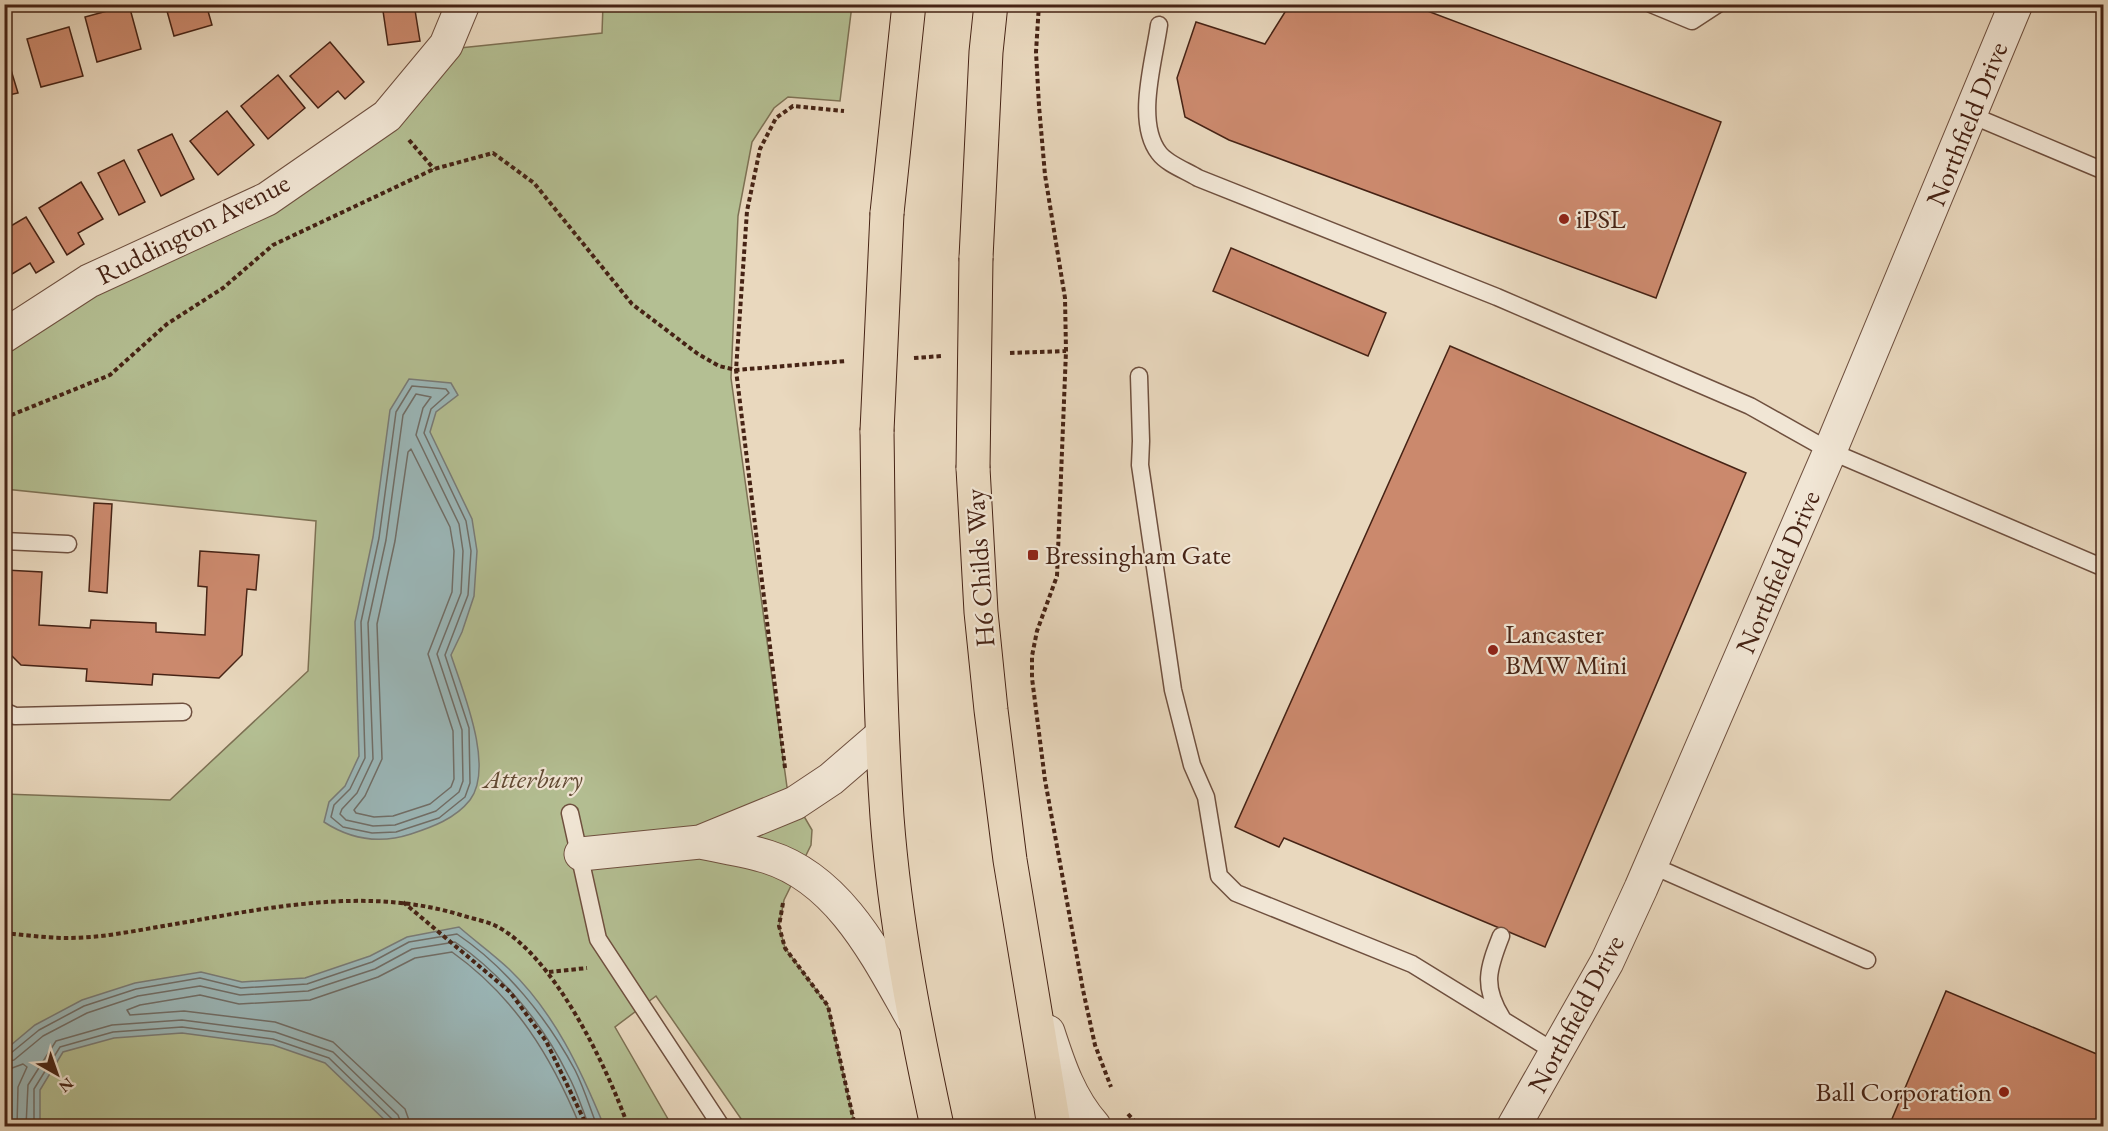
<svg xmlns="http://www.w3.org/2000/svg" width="2108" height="1131" font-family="'EB Garamond',serif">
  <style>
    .green { fill: #b4bf93; stroke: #7d7154; stroke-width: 1.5 }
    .water { fill: #9bb8ba; stroke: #797c78; stroke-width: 1.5 }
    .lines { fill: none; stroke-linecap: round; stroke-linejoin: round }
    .shore { stroke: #706e68; stroke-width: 1.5 }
    .building { fill: #cb896d; stroke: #462315; stroke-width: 1.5 }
    .lane-casing { stroke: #6f503f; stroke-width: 19 }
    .street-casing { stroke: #6f503f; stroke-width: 35 }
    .highway-casing { stroke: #462315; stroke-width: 35 }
    .path { stroke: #462315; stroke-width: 4; stroke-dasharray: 4.5 3; stroke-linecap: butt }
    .lane { stroke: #f1e6d5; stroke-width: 16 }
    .street { stroke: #f1e6d5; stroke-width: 33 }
    .highway { stroke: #e9d8be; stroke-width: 33 }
    .highway-bridge-casing { stroke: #462315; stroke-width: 35; stroke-linecap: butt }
    .highway-bridge { stroke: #e9d8be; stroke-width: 33 }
    .poi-dot { fill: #8f2418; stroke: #f1e6d5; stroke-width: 2 }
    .labels { text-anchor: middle; stroke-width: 4.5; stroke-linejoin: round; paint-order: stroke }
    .street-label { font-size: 27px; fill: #462315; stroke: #f1e6d5 }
    .poi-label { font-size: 27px; fill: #462315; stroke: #f1e6d5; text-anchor: start }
    .park-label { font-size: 27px; font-style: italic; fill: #624a34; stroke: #f1e6d5 }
  </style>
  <rect width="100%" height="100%" fill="#e9d8be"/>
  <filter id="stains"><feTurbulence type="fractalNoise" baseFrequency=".00333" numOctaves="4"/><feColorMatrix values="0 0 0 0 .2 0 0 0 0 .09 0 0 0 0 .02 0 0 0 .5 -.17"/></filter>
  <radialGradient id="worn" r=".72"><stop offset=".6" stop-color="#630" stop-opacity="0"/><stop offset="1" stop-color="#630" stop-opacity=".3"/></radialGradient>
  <path class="green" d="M603 5H852L840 101 788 97 774 108 752 142 738 216 731 378 787 787 812 830 811 845 784 900 779 926 785 948 828 1006 855 1126H746L656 996 615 1027 672 1126H5V794L170 800 308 671 316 521 5 489V350L91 294 209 242 450 49 602 33Z"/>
  <path class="water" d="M409 379 451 383 458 395 436 412 430 432 472 519 477 551 474 596 462 632 451 655C462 689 495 767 470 800 455 819 432 827 411 834 380 844 350 839 324 822L329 802 345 786 359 756 355 622 373 537 390 410Z
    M459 927C475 941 493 954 509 969 554 1012 581 1070 604 1126H391L325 1063 273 1045 182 1033 114 1038 63 1052 40 1090V1126H5V1050L35 1025 82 1000 135 983 201 972 242 982 305 978 370 956 407 937Z"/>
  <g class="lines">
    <path class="shore" d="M412 386 446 389 449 393 431 409 424 433 466 521 471 551 468 595 445 655 469 728 470 783 465 797 439 818 396 832 372 833 343 827 331 817 334 805 350 789 365 758 361 622 379 538 396 412Z
      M416 394 431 397 423 408 416 435 459 524 463 551 461 593 437 654 462 730 463 781 459 792 436 811 395 825 373 826 346 820 340 814 342 809 357 793 373 759 368 623 386 540 403 415Z
      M411 449 450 527 454 551 452 592 428 654 453 731 454 779 451 787 430 804 393 816 374 817 356 813 354 810 365 796 382 759 377 624 395 541 408 452Z
      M4 1055 11 1053 39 1030 84 1006 136 989 200 978 241 988 307 984 372 962 409 942 457 934C506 967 547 1018 575 1070 584 1088 590 1108 597 1126
      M4 1062 14 1060 43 1036 87 1013 138 996 200 986 240 995 308 991 375 969 412 949 455 942C502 974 543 1024 568 1075 577 1091 582 1109 589 1126
      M4 1071 23 1064 27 1067 18 1087 17 1126
      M26 1126 28 1085 56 1041 112 1025 182 1020 275 1032 333 1052 398 1115 402 1126
      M34 1126V1089L60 1047 113 1032 182 1027 273 1039 329 1058 393 1120 395 1126
      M411 1126 405 1109 333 1042 275 1022 184 1011 130 1015 127 1010 140 1005 200 995 239 1004 310 1000 378 977 415 958 452 952C515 997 551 1056 580 1126"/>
  </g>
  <path class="building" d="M165 4H206L212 25 174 36Z
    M382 4H414L420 41 388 45Z
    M1290 4H1409L1721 122 1656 298 1229 140 1185 117 1177 78 1196 22 1265 44Z
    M129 5 141 49 97 62 85 17Z
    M69 27 83 76 41 87 27 39Z
    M330 42 364 82 345 99 338 91 318 108 290 76Z
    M4 47 18 93 4 96Z
    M278 75 305 108 268 139 241 106Z
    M227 111 254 145 218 175 190 141Z
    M172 134 194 179 161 196 138 150Z
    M124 160 145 202 119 215 98 173Z
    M81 182 103 219 78 233 84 244 67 255 39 208Z
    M26 217 54 262 36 273 30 263 4 279V230Z
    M1231 248 1386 313 1368 356 1213 291Z
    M1450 346 1746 473 1545 947 1284 838 1279 847 1235 827Z
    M94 503 112 504 107 593 89 591Z
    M200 551 259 555 256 590 247 589 242 655 219 678 153 674 152 685 86 681 87 669 21 665 4 648 6 570 42 572 39 625 90 628 91 620 156 623V632L205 635 207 587 198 586Z
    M1946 991 2104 1057V1126H1889Z"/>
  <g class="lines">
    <g class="lane-casing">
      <path id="lane" d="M1651 4 1692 21 1718 4
        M1159 25C1154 61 1135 122 1159 153 1167 164 1187 171 1198 178L1497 297 1750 406 1830 451 2104 568
        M1971 115 2104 171
        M1139 376 1141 441 1140 465 1173 690 1192 765 1206 797 1219 876 1236 893 1412 964 1555 1052
        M4 541 68 544
        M4 711 15 716 183 712
        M570 813 598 939 721 1126
        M1651 865 1867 960
        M1501 936C1488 969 1482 986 1502 1018"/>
    </g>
    <g class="street-casing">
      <path id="street" d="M4 336 89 281 267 199 387 116 446 45 463 4
        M700 842C723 847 747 850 768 857 841 880 878 958 913 1019
        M581 854 700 842 795 803 831 779 882 735
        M1048 1032C1059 1066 1070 1099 1094 1126
        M1514 1126 1607 962 1641 888 1830 451 2016 4"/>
    </g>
    <g class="highway-casing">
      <path id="highway" d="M887 213 909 4
        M976 258 986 52 991 4
        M877 431C879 560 878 689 887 817 895 922 915 1024 937 1126
        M973 468 981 612 991 710 1010 860 1054 1126"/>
    </g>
    <path class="path" d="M1039 4 1036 52 1039 106 1045 175 1065 298 1066 351 1057 576 1037 631 1032 656V678L1045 780 1083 990 1095 1045 1111 1087
      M409 140 434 169
      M1010 353 1066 351
      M914 358 942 356
      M4 418 110 375 167 324 223 288 273 245 434 169 493 153 534 183 632 304 698 354 719 366 736 370 846 361
      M785 768 736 370 747 211 760 149 776 118 793 106 844 111
      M403 902 510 992 546 1041 587 1126
      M783 903 779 926 785 948 828 1006 855 1126
      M4 933C25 935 47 938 68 938 98 938 129 932 158 927 259 910 364 884 464 916 474 919 485 921 494 925 553 953 607 1067 628 1126
      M549 972 587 968
      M1128 1114 1139 1126"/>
    <use href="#lane" class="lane"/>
    <use href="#street" class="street"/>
    <use href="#highway" class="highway"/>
    <g class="highway-bridge-casing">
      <path id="highway-bridge" d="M877 431 887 213
        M973 468 976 258"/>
    </g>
    <use href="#highway-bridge" class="highway-bridge"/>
  </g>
  <g class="poi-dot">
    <circle cx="1564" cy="219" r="6"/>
    <rect x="1027" y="549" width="12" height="12" rx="3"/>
    <circle cx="1493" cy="650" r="6"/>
    <circle cx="2004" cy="1092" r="6"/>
  </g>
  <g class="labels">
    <g class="street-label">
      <text transform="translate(1967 124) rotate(-68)" y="9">Northfield Drive</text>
      <text transform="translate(193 229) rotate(-27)" y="9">Ruddington Avenue</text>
      <text transform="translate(980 568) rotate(-94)" y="9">H6 Childs Way</text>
      <text transform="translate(1778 572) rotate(-67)" y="9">Northfield Drive</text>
      <text transform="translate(1576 1014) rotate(-62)" y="9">Northfield Drive</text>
    </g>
    <g class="poi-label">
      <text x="1576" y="228">iPSL</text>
      <text x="1045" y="564">Bressingham Gate</text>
      <text x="1505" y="643">Lancaster<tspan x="1505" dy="31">BMW Mini</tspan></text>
      <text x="1992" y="1101" text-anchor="end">Ball Corporation</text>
    </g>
    <g class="park-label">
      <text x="533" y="788">Atterbury</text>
    </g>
  </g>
  <rect width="2108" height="1131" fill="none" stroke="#e9d8be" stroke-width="24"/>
  <rect x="6" y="6" width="2096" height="1119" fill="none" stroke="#462315" stroke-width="3"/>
  <rect x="12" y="12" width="2084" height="1107" fill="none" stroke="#462315" stroke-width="1.5"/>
  <g transform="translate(57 1074) rotate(140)" stroke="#f1e6d5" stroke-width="4.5" paint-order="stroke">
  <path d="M0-4.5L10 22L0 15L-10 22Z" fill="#462315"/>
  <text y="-9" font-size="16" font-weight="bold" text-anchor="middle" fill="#462315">N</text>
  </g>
  <rect width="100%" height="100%" filter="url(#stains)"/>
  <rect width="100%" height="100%" fill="url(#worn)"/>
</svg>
